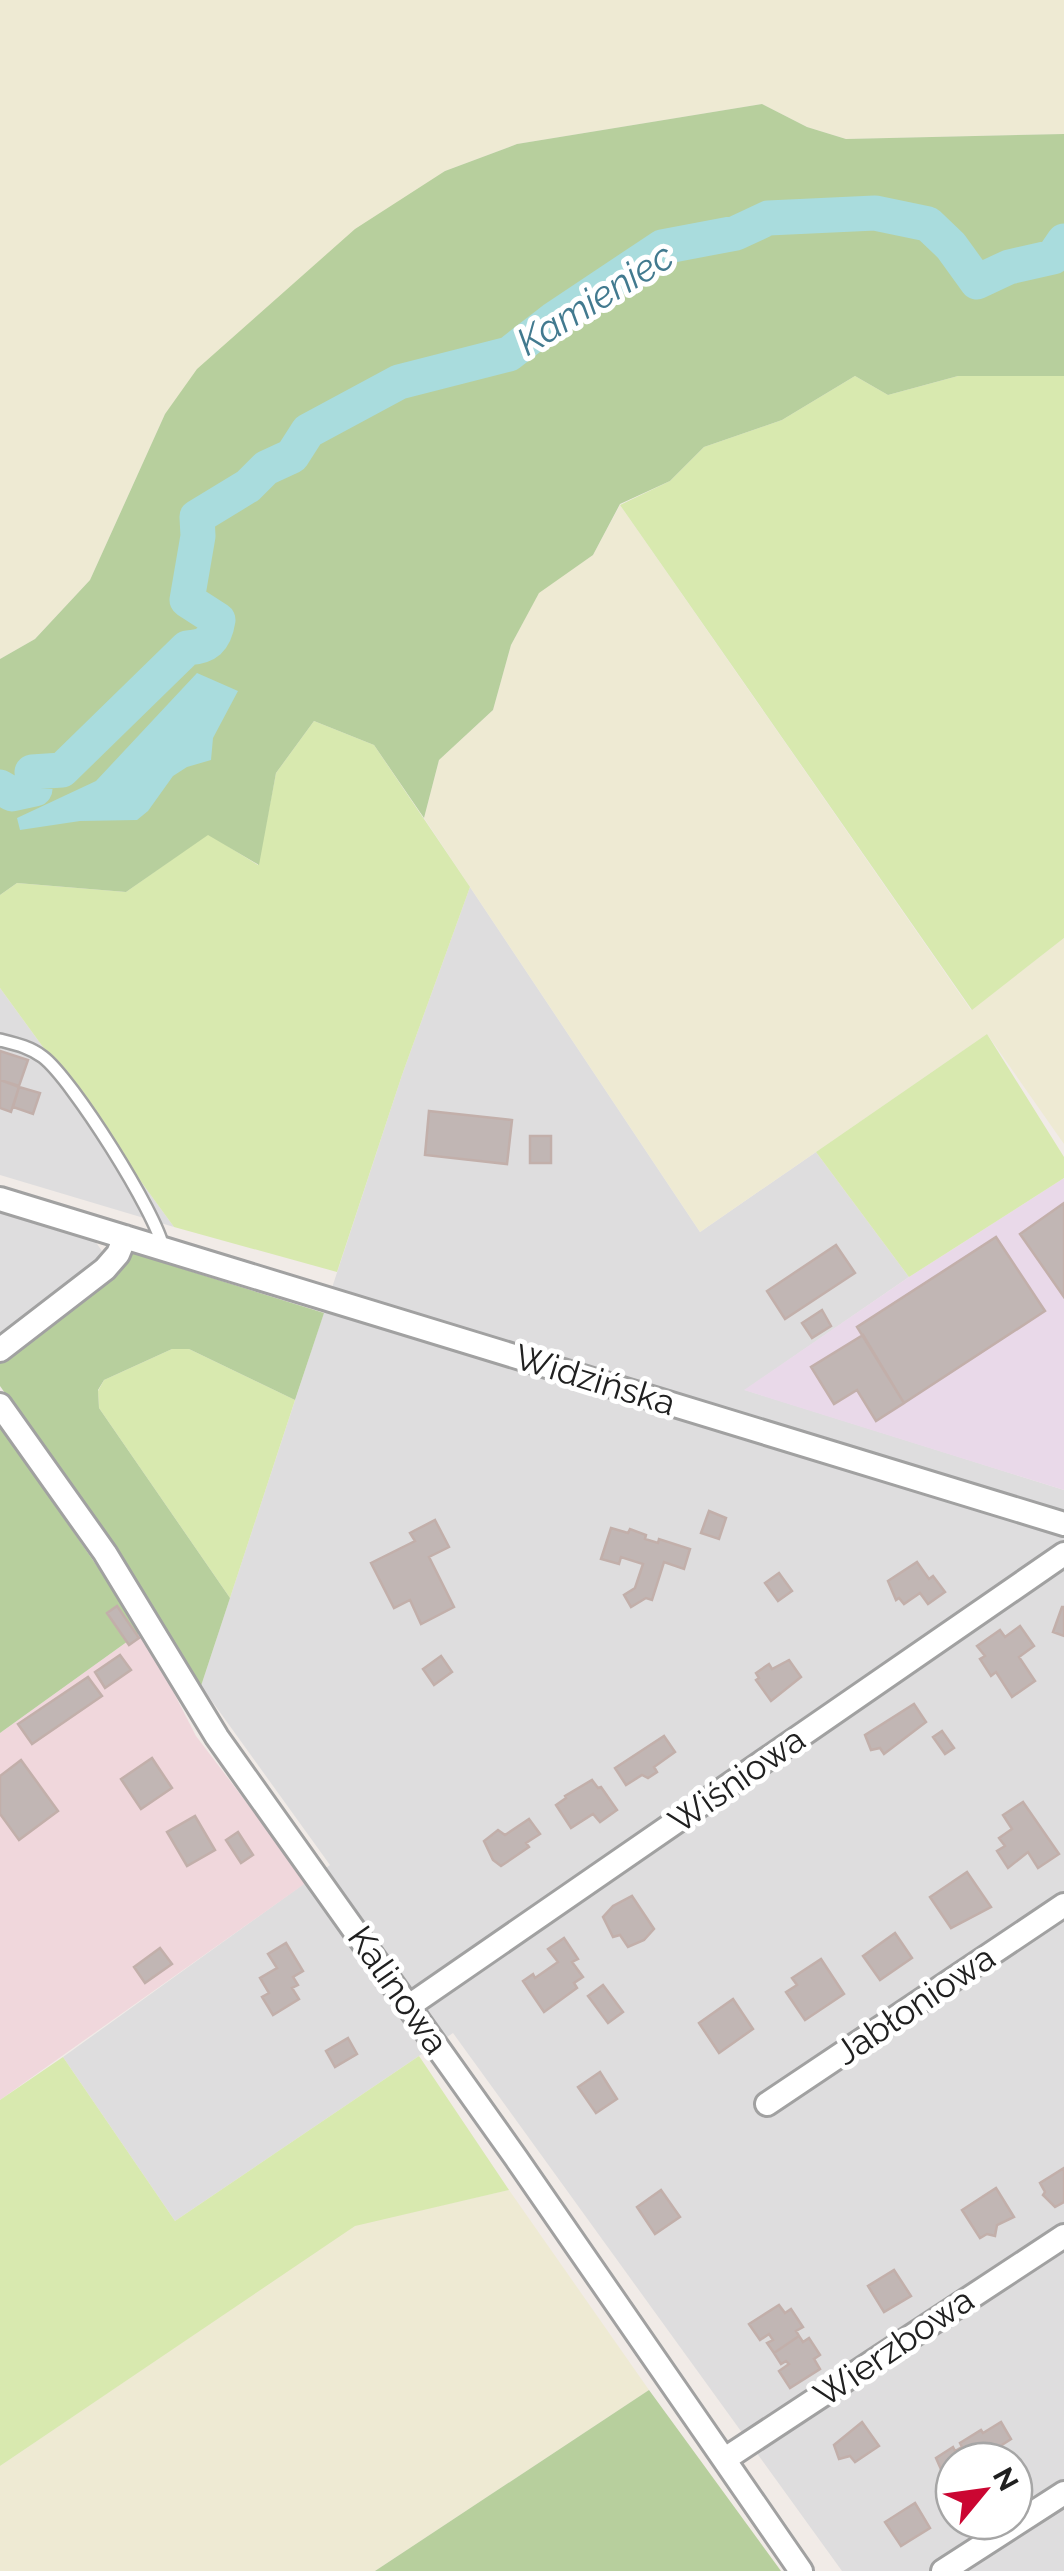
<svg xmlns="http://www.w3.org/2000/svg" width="1064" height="2571" font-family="Raleway,sans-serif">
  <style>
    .residential { fill: #deddde; fill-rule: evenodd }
    .commercial { fill: #f0d7dc }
    .industrial { fill: #e9d9e9 }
    .farmland { fill: #eeead3 }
    .grass { fill: #d8e9af }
    .forest { fill: #b7cf9d }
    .water { fill: #a9dcdd }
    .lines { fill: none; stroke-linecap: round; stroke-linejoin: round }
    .river { stroke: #a9dcdd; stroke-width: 35 }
    .building { fill: #c1b6b4; stroke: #c2afaa; stroke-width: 2.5 }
    .lane-casing { stroke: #a1a1a1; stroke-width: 16 }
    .street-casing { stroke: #a1a1a1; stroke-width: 28 }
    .lane { stroke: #fff; stroke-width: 11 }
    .street { stroke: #fff; stroke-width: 22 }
    .labels { text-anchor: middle; stroke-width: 10; stroke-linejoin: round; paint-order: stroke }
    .street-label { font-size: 35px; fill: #202020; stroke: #fff }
    .water-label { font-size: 38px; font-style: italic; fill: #427a8f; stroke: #fff }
  </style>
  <rect width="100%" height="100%" fill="#f1ebe7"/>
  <path class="residential" d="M470 887 700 1232 816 1152 909 1277 745 1390 1064 1490V2571H842L453 2033 175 2221 63 2057 330 1865 201 1686 402 1075ZM954 2461H1014V2521H954Z
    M0 988 174 1227 0 1175Z
    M0 1212 95 1241 102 1251 99 1260 0 1345Z"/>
  <path class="commercial" d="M142 1631 196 1736 307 1882 0 2100V1733Z"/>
  <path class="industrial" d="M1064 1178V1490L744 1390 909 1277Z"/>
  <path class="farmland" d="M0 0H1064V134L846 139 807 127 762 104 517 144 445 171 165 414 90 580 35 639 0 659Z
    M620 505 971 1010 1064 938V1144L987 1034 700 1232 424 818 439 760 493 710 511 645 539 592 593 555Z
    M509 2190 649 2390 375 2571H0V2466L355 2225Z"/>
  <path class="grass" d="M855 376 888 395 958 376H1064V938L972 1010 620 505 670 481 704 447 782 420Z
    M314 721 374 745 470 887 402 1075 337 1272 174 1227 0 988V895L17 883 126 892 208 834 258 865 276 773Z
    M987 1034 1064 1157V1178L909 1277 816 1152Z
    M172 1349H189L295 1400 230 1598 99 1408 98 1391 104 1380Z
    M419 2056 509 2190 355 2226 0 2466V2100L63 2057 175 2221Z"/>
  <path class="forest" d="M762 104 807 127 846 139 1064 134V376H958L888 395 855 376 782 420 704 447 670 481 620 504 593 555 539 593 511 645 493 710 439 760 424 818 374 745 314 721 276 773 259 865 208 835 126 892 17 883 0 895V659L35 639 90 580 165 414 197 369 355 229 445 171 517 144Z
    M132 1253 324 1313 295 1400 189 1349H172L104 1380 98 1390 99 1408 230 1598 201 1686 127 1566 0 1386V1363L118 1275Z
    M0 1426 142 1631 0 1733Z
    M649 2390 781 2571H375Z"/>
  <path class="water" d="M197 673 238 691 213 738 211 760 187 767 173 776 148 811 137 820 80 821 20 830 17 818 96 781Z"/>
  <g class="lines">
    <path class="river" d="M0 787 12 794 35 789 32 772 62 770 187 648C207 647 215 640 218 620L187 600 198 536 197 517 248 486 266 468 292 456 308 431 399 382 509 354 554 319 662 247 736 233 768 218 875 213 928 224 951 246 977 282 1009 267 1053 257 1064 241"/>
  </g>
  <path class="building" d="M0 1051 28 1060 19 1086 0 1080Z
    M0 1080 19 1087 11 1112 0 1108Z
    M19 1087 40 1093 33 1114 13 1107Z
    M429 1111 512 1120 507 1164 425 1155Z
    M530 1136H551V1163H530Z
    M1064 1203V1297L1020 1234Z
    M996 1237 1045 1311 904 1403 857 1327Z
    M836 1245 855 1273 785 1319 767 1291Z
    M822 1310 831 1326 812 1338 802 1323Z
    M863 1335 904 1403 876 1421 857 1390 834 1404 811 1367Z
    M709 1511 726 1518 719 1539 701 1533Z
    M435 1520 449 1547 429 1557 454 1607 421 1624 410 1600 394 1608 371 1563 415 1541 410 1533Z
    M611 1528 628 1533 630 1529 646 1535 645 1539 658 1543 659 1539 690 1549 684 1569 664 1562 652 1600 646 1598 631 1607 624 1595 635 1588 643 1564 621 1557 619 1564 601 1559Z
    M917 1562 929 1579 933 1576 945 1592 928 1604 920 1593 904 1604 899 1598 896 1600 888 1581Z
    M779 1573 792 1591 778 1601 765 1583Z
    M117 1606 139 1638 129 1645 107 1613Z
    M1062 1607H1064V1636L1053 1632Z
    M1020 1626 1034 1646 1019 1657 1035 1681 1012 1697 996 1672 991 1676 980 1659 985 1656 977 1646 1000 1630 1005 1637Z
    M120 1655 131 1670 105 1688 95 1672Z
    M441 1656 452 1672 434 1685 423 1669Z
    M789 1660 801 1677 771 1701 756 1680 759 1678 756 1673 769 1664 772 1669Z
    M88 1677 102 1696 32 1744 18 1724Z
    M914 1704 926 1722 884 1754 880 1748 871 1750 865 1735Z
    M942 1731 954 1748 945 1754 933 1737Z
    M664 1736 675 1752 654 1767 657 1772 648 1778 642 1775 626 1785 615 1768Z
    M152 1758 172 1788 141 1809 121 1779Z
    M21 1760 58 1811 19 1840 0 1814V1776Z
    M592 1780 598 1788 601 1787 617 1810 600 1822 593 1814 571 1828 556 1805 566 1798 565 1796Z
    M1023 1802 1059 1854 1038 1868 1028 1852 1008 1868 997 1851 1005 1846 999 1838 1012 1829 1003 1815Z
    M195 1816 215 1850 187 1866 167 1832Z
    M529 1819 540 1834 526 1843 529 1847 501 1866 493 1860 484 1841 498 1830 505 1835Z
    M238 1832 253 1855 241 1863 226 1840Z
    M967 1872 991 1907 951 1928 930 1897Z
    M632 1896 654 1929 644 1940 628 1947 620 1935 613 1937 603 1917 613 1906Z
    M895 1933 912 1958 880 1980 863 1956Z
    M564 1938 578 1959 572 1962 583 1977 574 1983 577 1988 544 2012 523 1981 533 1974 535 1978 558 1962 548 1949Z
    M286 1943 303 1971 293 1977 298 1985 292 1988 299 1999 273 2015 262 1997 269 1993 260 1978 277 1968 268 1954Z
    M160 1948 172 1964 145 1983 134 1967Z
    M821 1959 844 1994 805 2020 786 1992 797 1985 792 1978Z
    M603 1985 623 2012 608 2023 588 1996Z
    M733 1999 753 2029 719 2053 699 2023Z
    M348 2038 357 2054 335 2067 326 2051Z
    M600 2072 617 2099 596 2113 578 2087Z
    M1064 2168V2202L1055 2207 1043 2195 1045 2192 1040 2183Z
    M996 2188 1014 2217 997 2225 995 2236 987 2234 980 2238 962 2210Z
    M661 2190 680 2217 655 2234 637 2207Z
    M894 2270 911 2296 884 2312 868 2286Z
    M779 2305 785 2313 791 2309 803 2327 796 2331 799 2336 774 2353 767 2343 773 2340 769 2334 760 2340 749 2324Z
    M799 2336 803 2342 809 2338 820 2355 814 2359 820 2369 790 2388 779 2371 789 2364 786 2361 781 2364 774 2353Z
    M862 2422 879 2446 855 2462 850 2456 839 2459 834 2445Z
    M1001 2422 1011 2439 994 2450 996 2453 991 2456 993 2461H954V2486L944 2476 936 2458 953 2447 955 2451 962 2447 960 2443 981 2430 983 2433Z
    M915 2503 930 2528 901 2546 885 2522Z"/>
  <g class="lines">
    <g class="lane-casing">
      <path id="lane" d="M0 1040C16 1044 30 1047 43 1057 72 1079 157 1214 163 1248"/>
    </g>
    <g class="street-casing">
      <path id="street" d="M0 1199 1064 1524
        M0 1350 105 1269 118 1254 125 1237
        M0 1405 105 1553 217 1737 516 2158 801 2571
        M409 2006 1064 1554
        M767 2104 1064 1905
        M725 2459 1064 2236
        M943 2571 1064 2493"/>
    </g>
    <use href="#lane" class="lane"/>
    <use href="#street" class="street"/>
  </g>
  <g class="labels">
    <g class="street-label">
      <text transform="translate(595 1380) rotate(17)" y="12">Widzińska</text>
      <text transform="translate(737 1780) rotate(-35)" y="12">Wiśniowa</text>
      <text transform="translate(398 1990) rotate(55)" y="12">Kalinowa</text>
      <text transform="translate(915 2005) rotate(-34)" y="12">Jabłoniowa</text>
      <text transform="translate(894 2347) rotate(-34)" y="12">Wierzbowa</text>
    </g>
    <g class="water-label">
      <text transform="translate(595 299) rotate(-32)" y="13">Kamieniec</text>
    </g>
  </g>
  <g transform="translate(984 2491) rotate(61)"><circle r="48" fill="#ffffff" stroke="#a6a6a6" stroke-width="2.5"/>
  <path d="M0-8L18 38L0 25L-18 38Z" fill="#cb0632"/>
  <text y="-15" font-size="28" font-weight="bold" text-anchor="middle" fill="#202020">N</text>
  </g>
</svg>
